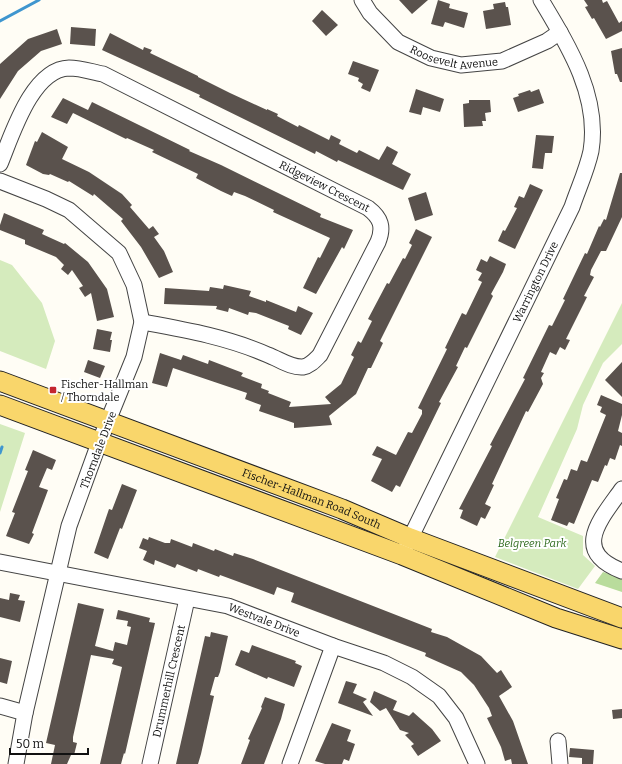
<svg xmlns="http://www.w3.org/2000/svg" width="622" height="764" font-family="Bitter,serif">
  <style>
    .green { fill: #d5ebbd }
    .forest { fill: #b9dc9c }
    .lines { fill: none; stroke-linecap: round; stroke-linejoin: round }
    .stream { stroke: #3f96cf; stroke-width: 3 }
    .building { fill: #5a524d }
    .minor-casing { stroke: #444; stroke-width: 17 }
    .major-casing { stroke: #222; stroke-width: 21 }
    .minor { stroke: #fff; stroke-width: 15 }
    .major { stroke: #f9d66b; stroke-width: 19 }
    .poi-dot { fill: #c4262e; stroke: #fff; stroke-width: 1.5 }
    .labels { text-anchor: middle; stroke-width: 4; stroke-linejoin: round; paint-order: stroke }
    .street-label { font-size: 11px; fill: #111; stroke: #fff }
    .poi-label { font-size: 11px; fill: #111; stroke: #fff; text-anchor: start }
    .park-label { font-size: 11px; font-style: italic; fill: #2f6b1f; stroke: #fff }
  </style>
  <rect width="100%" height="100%" fill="#fffdf5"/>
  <path class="green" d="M0 260 12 265 42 303 55 341 46 369 0 351Z
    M622 303V344L603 363 583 405 577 429 538 517 583 536V555L595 566 578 589 495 557Z
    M0 424 25 433 0 512Z"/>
  <path class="forest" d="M603 572 622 578V592L595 583Z"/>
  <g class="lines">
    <path class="stream" d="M0 21 39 0
      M0 453 2 447"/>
  </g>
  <path class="building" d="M399 0H428L412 14Z
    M438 0 450 4 449 8 468 13 464 28 445 22 443 27 431 24Z
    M584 0H602L603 3 607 1 619 23 622 21V31L606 39 594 18 592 19 585 7 588 6Z
    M505 2 506 7H508L511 25 486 29 483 11 494 9 493 4Z
    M322 10 338 25 326 36 312 21Z
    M71 27 96 29 95 46 70 44Z
    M57 29 62 44 41 51 18 71 0 99V64L28 39Z
    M110 33 143 50 144 47 152 50 150 53 198 76V77L230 93 267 110V109L278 114 277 116 298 127 299 125 329 140 331 135 341 140 339 144 357 153 359 150 379 160 387 146 398 152 392 164 411 174 403 190 338 160 337 162 316 151 315 154 199 97 200 95 102 50Z
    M622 48V82H620L617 74H615L611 51Z
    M353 61 379 70 370 92 361 88 363 84 358 81 359 78 348 74Z
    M416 89 444 99 440 112 423 107 421 115 409 112Z
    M539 89 544 103 518 112 513 98 519 96 518 94 530 90 531 92Z
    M63 98 88 110 92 102 190 150 189 151 221 165 321 214 320 217 353 230 344 249 342 247 316 294 303 288 318 257 320 258 330 238 273 212 274 210 245 196 234 192 232 196 221 191 196 178 198 174 152 152 154 150 127 138 126 139 73 113 67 124 51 117Z
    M469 100H490L491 112 485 113 486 121H482L483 126 464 127 463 104 469 103Z
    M42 132 68 147 62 159 89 172 122 194 132 205 130 207 149 229 153 226 159 234 154 237 164 251 173 272 159 278 141 247 121 221 123 219 94 194 93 196 69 181 68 182 50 174 49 175 43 174 26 165 35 141 37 142Z
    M536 135 554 136 552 153H545L543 169 532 168Z
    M620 173H622V217L606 251H601L591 270 590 275 594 277 584 296 587 297 566 339 570 340 565 350 560 347 556 355 550 352 541 372 544 373 541 378 543 384 528 412 526 411 492 484 494 485 485 504 491 507 485 519 481 517 477 526 460 518 463 510 459 509 492 446 490 445 525 379 523 378 549 325 552 326 565 300 563 299 585 253 587 254 599 226 600 227 604 219 606 220Z
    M530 184 543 190 515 249 498 241 503 230 505 231 517 208 514 207 519 196 524 198Z
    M426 192 433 215 415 221 408 198Z
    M4 213 44 230 42 234 64 244 65 243 88 262 107 289 114 317 97 321 91 293 85 297 79 288 83 286 72 270 68 275 61 269 64 265 56 257 25 244V240L0 230V225Z
    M416 229 432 237 380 341 383 343 371 368H368L356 394 329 416 332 425 294 428V423L259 411 261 405 245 399 247 393 173 368 167 387 152 383 160 353 181 360 183 355 208 364 209 360 243 373 241 376 262 384 261 388 269 391 268 393 291 402 289 407 331 404 325 397 341 384 354 357 351 355 358 341 361 343 372 321 368 319 387 283 389 284 403 258 405 259 412 245 409 243Z
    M490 256 506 264 503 272 491 294 493 296 467 348 465 347 456 366 458 367 439 402 441 403 400 487 396 485 392 492 371 481 382 459 372 455 377 446 396 455 408 432 412 433 422 414V410L418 408 447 349 445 348 462 313 466 315 482 282 478 280 482 273 476 270 481 259 487 262Z
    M224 285 251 291 249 296 266 302V300L296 312 298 306 313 313 301 335 288 329 289 326 256 313 249 312 248 315 229 308 228 312 216 309 217 306 164 304 165 288 209 291 210 287 223 289Z
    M97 329 112 332 110 340H112L110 352 93 349Z
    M88 360 105 366 100 378 84 372Z
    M622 362V397L605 380Z
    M601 395 622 404V415L618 431 622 433V446L620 445 615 460 610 458 607 466 605 465 598 482 592 480 574 524 569 522 567 526 551 520 559 499 556 498 564 479 567 480 571 469 577 471 581 460 587 462 606 415 600 412 602 407 597 405Z
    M33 450 56 460 52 470 47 468 39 487 48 490 32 533 34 534 29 544 6 536 15 513 12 512 28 471 25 470Z
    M122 484 137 490 122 529 120 528 108 559 94 553 109 509 112 510Z
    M149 537 165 543H170L171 539 192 547 193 543 214 551 215 549 233 556 234 553 253 559 432 629 431 632 447 637 481 656 497 673 501 670 512 687 499 696 513 721 528 764H512L511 759 505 761 501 747 487 718 492 716 489 708 474 685 461 672 425 656 426 653 291 602 294 593 277 587 274 595 220 575 219 577 198 569 197 572 177 564 175 568 155 560 154 565 143 560 147 551 139 548 143 538 148 540Z
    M10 593 20 595 18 600 25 601 20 622 0 617V598L9 600Z
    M78 603 104 609 95 646 113 651 115 642 127 645 131 627 127 626 128 621 116 619 118 610 150 618 149 622 155 623 125 754 124 753 121 764H100L122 667 112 664 114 659 91 655 73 737V742L77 743 74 755H71L67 764H51L55 745 46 743Z
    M211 632 228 636 220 672 218 677H215L210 695 214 696 201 754 198 764H176L205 636 210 637Z
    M252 645 296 661 295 663 302 666 294 687 268 677 267 679 235 665 241 650 249 653Z
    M0 658 12 661 7 684 0 682Z
    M346 681 357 684 353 693 367 699 363 702 373 716 338 703Z
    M374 691 397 701 393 710 409 716 413 712 432 729 441 741 418 756 411 746 414 744 405 735 409 733 400 730 386 708 380 711 370 702Z
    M265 697 285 704 281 719 264 764H241L250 740 248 739 262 708 261 707Z
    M622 709V718L613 719 612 710Z
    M332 723 351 730 347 741 355 744 349 761 344 759 342 764H325L315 761Z
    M570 748 594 750 593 764H582V758L569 757Z"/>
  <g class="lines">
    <g class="minor-casing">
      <g id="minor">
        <path id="s1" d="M362 0 370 13 398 42 431 58 461 65 502 61 547 41 560 32"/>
        <path id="s2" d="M0 164C12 135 32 69 69 68 81 68 92 72 103 74L368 208C381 218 384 227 378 242L320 355C315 360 310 366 303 367 291 368 279 359 268 355 227 337 186 330 142 322"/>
        <path d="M0 181 46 199 69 210 119 253 134 285 142 322 134 357 99 443 69 526 25 713 16 764"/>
        <path d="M622 489C600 520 571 551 622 571"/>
        <path id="s3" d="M406 547 572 207C578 189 587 170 591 151 600 96 568 45 541 0"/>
        <path id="s4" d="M0 562 228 606 333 646 384 663 412 677 439 696 456 718 477 764"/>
        <path d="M0 706 25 713"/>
        <path d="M558 741 560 764"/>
        <path id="s5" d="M150 764 187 599"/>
        <path d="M290 764 333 646"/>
      </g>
    </g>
    <g class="major-casing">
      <g id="major">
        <path id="s6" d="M0 381 342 509 410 538 622 618"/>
        <path d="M0 405 402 555 556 618 622 639"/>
      </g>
    </g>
    <use href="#minor" class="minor"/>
    <use href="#major" class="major"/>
  </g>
  <rect class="poi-dot" x="49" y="386" width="8" height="8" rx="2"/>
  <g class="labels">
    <g class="street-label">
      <text dy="4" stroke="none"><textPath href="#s1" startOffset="115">Roosevelt Avenue</textPath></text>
      <text dy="4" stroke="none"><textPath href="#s2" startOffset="407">Ridgeview Crescent</textPath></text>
      <text dy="4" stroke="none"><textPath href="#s3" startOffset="295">Warrington Drive</textPath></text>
      <text transform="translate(98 450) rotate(-69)" y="4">Thorndale Drive</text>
      <text dy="4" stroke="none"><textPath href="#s6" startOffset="333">Fischer-Hallman Road South</textPath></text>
      <text dy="4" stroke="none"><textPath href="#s4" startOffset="271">Westvale Drive</textPath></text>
      <text dy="4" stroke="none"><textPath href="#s5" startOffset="85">Drummerhill Crescent</textPath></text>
    </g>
    <g class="poi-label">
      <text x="61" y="388">Fischer-Hallman<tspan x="61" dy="13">/ Thorndale</tspan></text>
    </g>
    <g class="park-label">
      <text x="532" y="547">Belgreen Park</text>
    </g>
  </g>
  <path d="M10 748v6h78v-6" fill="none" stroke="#111111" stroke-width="2"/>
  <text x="16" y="748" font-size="12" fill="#111111" stroke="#ffffff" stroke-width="3" paint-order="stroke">50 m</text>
</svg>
